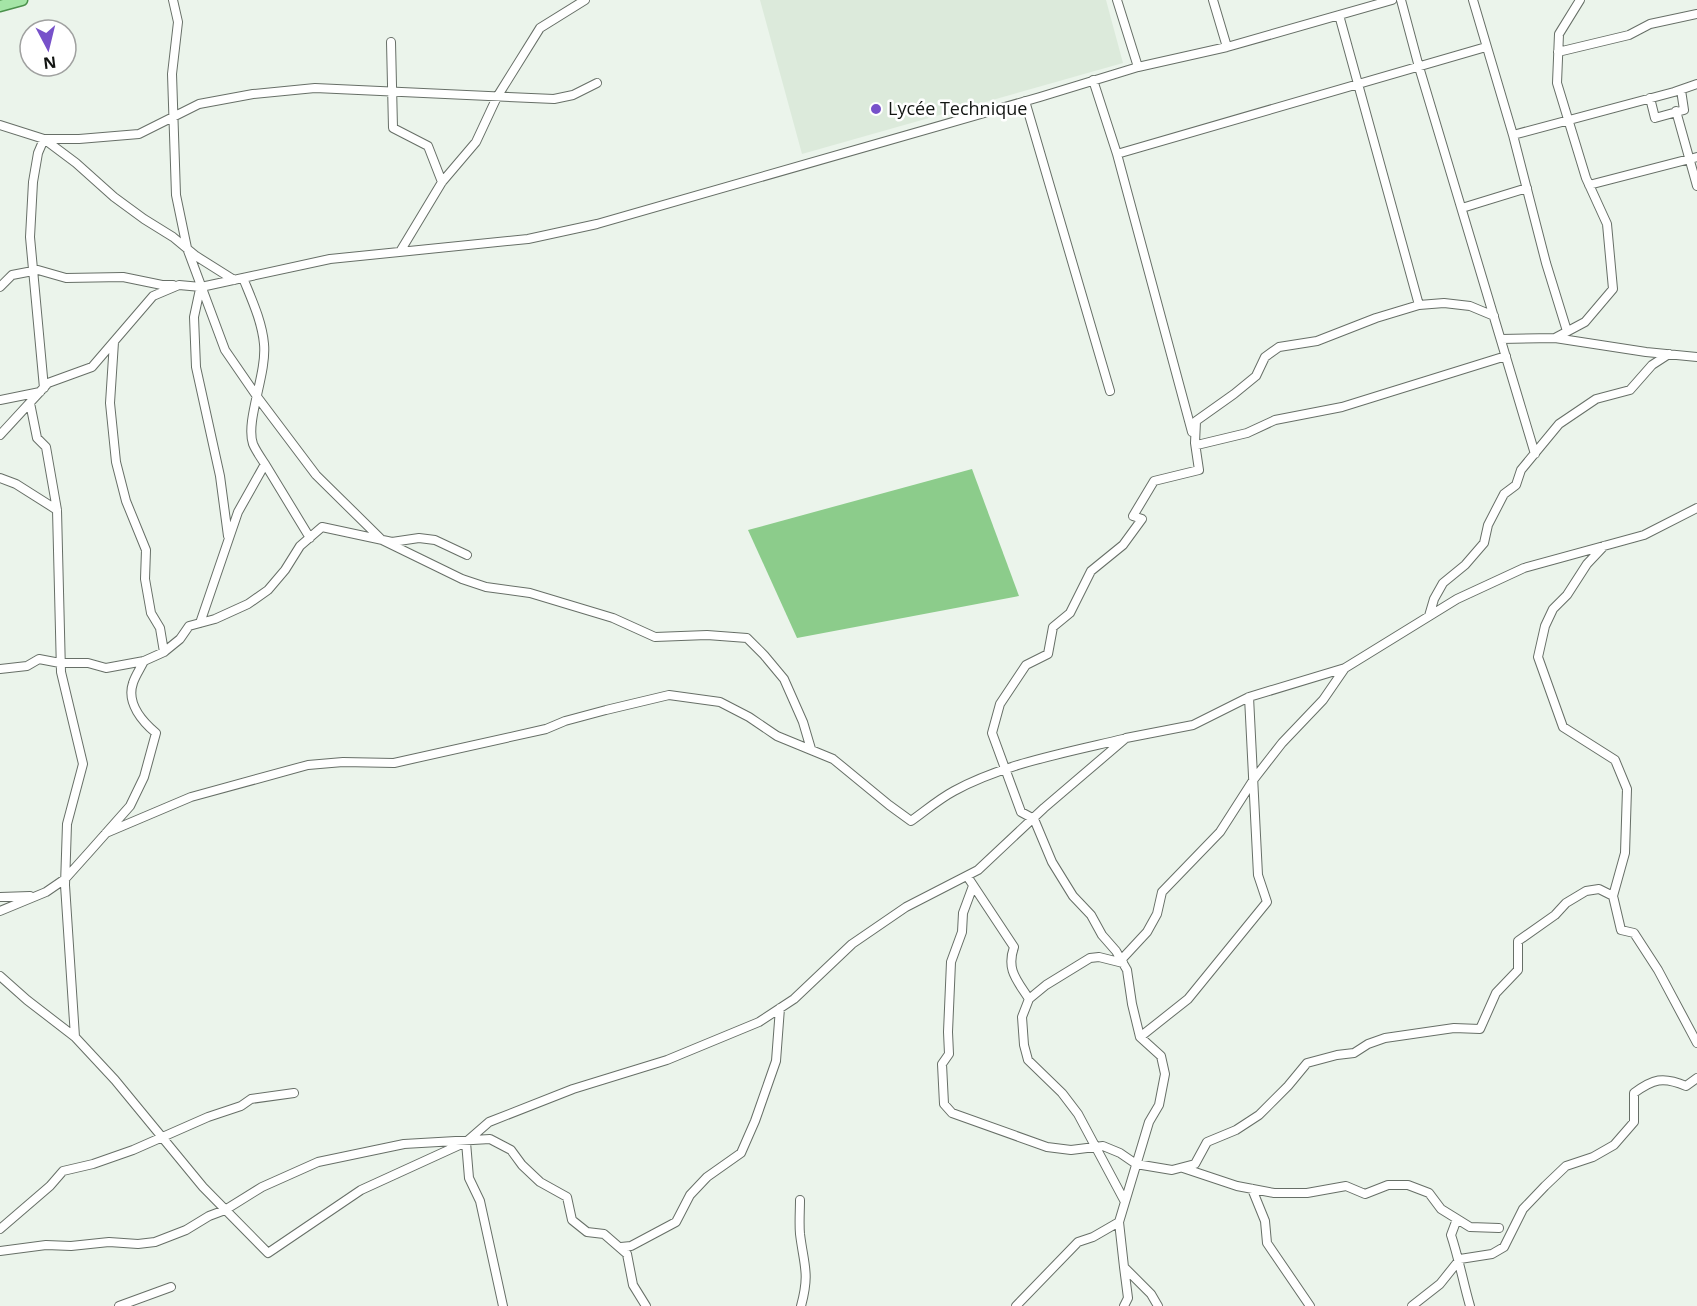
<svg xmlns="http://www.w3.org/2000/svg" width="1697" height="1306" font-family="'Open Sans',sans-serif">
  <style>
    .built { fill: #dceadb }
    .forest { fill: #8ccc8b }
    .lines { fill: none; stroke-linecap: round; stroke-linejoin: round }
    .minor-casing { stroke: #676f67; stroke-width: 10 }
    .major-casing { stroke: #4a914b; stroke-width: 13 }
    .minor { stroke: #fff; stroke-width: 8 }
    .major { stroke: #a4e5a6; stroke-width: 10 }
    .poi-dot { fill: #7751ca; stroke: #fff; stroke-width: 2 }
    .labels { text-anchor: middle; stroke-width: 5; stroke-linejoin: round; paint-order: stroke }
    .poi-label { font-size: 18px; fill: #121512; stroke: #fff; text-anchor: start }
  </style>
  <rect width="100%" height="100%" fill="#ebf4eb"/>
  <path class="built" d="M760 0H1106L1123 63 802 154Z"/>
  <path class="forest" d="M972 469 1019 596 797 638 748 530Z"/>
  <g class="lines">
    <g class="minor-casing">
      <path id="minor" d="M173 0 178 22 172 74 176 195 187 248 225 350 258 398 316 475 382 540 462 579 486 587 530 593 613 618 655 637 707 635 747 638 764 655 784 679 803 722 811 749
        M1213 0 1227 47
        M1401 0 1419 67 1535 454
        M1473 0 1513 135 1674 92 1697 84
        M1339 15 1419 305
        M391 42 393 128 428 146 442 182
        M1558 52 1629 35 1650 24 1697 14
        M1138 67 1227 47 1392 0
        M1093 80 1117 154 1192 432
        M1650 98 1655 118 1684 110 1681 90
        M1025 101 1110 391
        M1676 111 1697 186
        M0 125 44 139H79L139 134 199 104 253 94 315 88 554 99 573 95 597 83
        M1513 135 1546 263 1567 331
        M1117 154 1486 47
        M1589 185 1697 157
        M1462 208 1527 188
        M401 250 442 182 476 142 497 97 540 28 585 0
        M0 287 12 275 38 270 66 278 123 277 162 285H173
        M200 289 194 317 196 367 220 476 228 536
        M1555 338 1585 322 1613 289 1607 224 1586 178 1557 83 1559 34 1580 0
        M1501 339 1555 338 1646 352 1697 357
        M114 342 110 403 116 462 126 501 146 550 145 579 151 613 160 628 164 652
        M44 388 30 237 33 182 38 153 44 139 76 163 114 197 144 219 173 237 196 256 234 280
        M0 400 40 392
        M30 403 37 438 46 447 57 510 61 672 83 764 67 824 65 885 75 1037 115 1080 203 1187 268 1253 361 1190 466 1142 489 1122 573 1089 667 1060 759 1022 794 999 852 944 906 907 978 870 1044 808 1126 738 1193 725 1249 697 1345 668 1457 599 1524 568 1644 535 1697 508
        M0 435 48 383 92 367 153 296 179 285 201 287 330 259 528 239 597 224 1040 97 1138 67 1117 0
        M1197 445 1247 433 1275 420 1342 407 1506 356
        M265 464 310 538
        M0 478 16 484 57 510
        M1604 546 1587 564 1567 595 1553 609 1545 626 1538 657 1563 727 1615 760 1627 789 1625 853 1613 896 1621 930 1634 933 1658 970 1697 1043
        M1429 616 1434 599 1443 583 1465 565 1484 543 1488 525 1504 494 1516 485 1521 470 1559 424 1596 399 1630 390 1652 365 1669 354
        M200 623 238 512 265 464C261 458 256 451 253 444 245 421 267 374 264 344 262 321 251 298 243 278
        M0 669 27 666 39 659 60 663H88L106 668 144 661 164 652 180 639 189 626 215 619 248 604 268 590 285 570 300 546 322 527 392 542 419 538 435 540 467 555
        M106 833 191 797 308 765 343 762 394 763 546 729 565 721 606 710 669 695 720 702 749 717 777 736 833 759 889 805 911 821C925 811 939 799 954 791 1003 764 1068 752 1123 739
        M967 876 1014 947C1006 970 1017 980 1029 999
        M973 886 963 913 962 932 951 962 948 1032 949 1054 942 1064 944 1104 952 1113 1047 1147 1071 1150 1103 1146 1120 1153 1136 1164 1172 1170 1195 1164 1207 1142 1236 1130 1259 1115 1288 1086 1307 1063 1337 1055 1354 1053 1368 1044 1385 1038 1454 1028 1480 1029 1496 993 1518 970V941L1555 915 1566 903 1586 891 1599 889 1613 896
        M0 897 30 896
        M0 911 46 892 65 879 91 850 130 806 144 777 156 733C143 722 126 703 133 683 135 676 140 669 144 661
        M1121 960 1147 932 1157 914 1162 892 1220 832 1254 779 1282 743 1323 700 1345 668
        M1123 963 1099 957 1090 958 1046 985 1029 999 1022 1017 1024 1045 1028 1060 1062 1093 1078 1114 1124 1200
        M0 976 27 1000 75 1037
        M1140 1037 1188 999 1267 902 1258 875 1249 697
        M466 1142 469 1178 480 1201 503 1306
        M1183 1168 1237 1186 1274 1193H1307L1346 1186 1365 1194 1388 1185H1408L1429 1193 1441 1209 1470 1227 1499 1228
        M1252 1189 1265 1221 1267 1243 1310 1306
        M800 1200C800 1211 799 1223 800 1234 804 1266 810 1273 801 1306
        M1457 1219 1451 1235C1459 1259 1463 1282 1470 1306
        M0 1229 50 1186 63 1171 93 1164 133 1150 208 1117 241 1106 251 1099 294 1093
        M621 1247 631 1246 676 1222 690 1195 707 1177 741 1153 755 1121 776 1061 780 1008
        M0 1251 46 1245 71 1246 109 1242 138 1244 155 1242 186 1230 209 1216 225 1210 262 1187 318 1162 404 1144 490 1139 511 1150 522 1165 540 1182 567 1197 572 1220 587 1232 604 1234 627 1254 633 1285 646 1306
        M1124 1267 1128 1298 1124 1306
        M119 1306 171 1287
        M1016 1306 1078 1242 1093 1237 1119 1222
        M1158 1306 1151 1294 1124 1267 1119 1222 1149 1122 1159 1105 1165 1074 1161 1056 1140 1037 1132 1004 1127 970 1116 951 1102 935 1091 915 1073 896 1052 862 1034 819 1021 812 992 733 1000 704 1026 665 1048 654 1053 627 1070 613 1091 571 1123 545 1142 519 1133 516 1154 481 1199 470 1195 443 1196 421 1234 394 1256 376 1265 357 1279 347 1317 341 1376 318 1419 305 1444 303 1470 306 1494 316
        M1412 1306 1440 1284 1460 1259 1492 1254 1504 1247 1523 1209 1545 1186 1566 1166 1593 1157 1614 1145 1634 1122V1093C1653 1079 1663 1076 1686 1086L1697 1078"/>
    </g>
    <g class="major-casing">
      <path id="major" d="M0 6 22 0"/>
    </g>
    <use href="#minor" class="minor"/>
    <use href="#major" class="major"/>
  </g>
  <circle class="poi-dot" cx="876" cy="109" r="6"/>
  <g class="labels">
    <g class="poi-label">
      <text x="888" y="115">Lycée Technique</text>
    </g>
  </g>
  <g transform="translate(48 48) rotate(173)"><circle r="28" fill="#ffffff" stroke="#a0a1a0" stroke-width="1.5"/>
  <path d="M0-4.5L10 22L0 15L-10 22Z" fill="#7751ca"/>
  <text y="-9" font-size="16" font-weight="bold" text-anchor="middle" fill="#121512">N</text>
  </g>
</svg>
